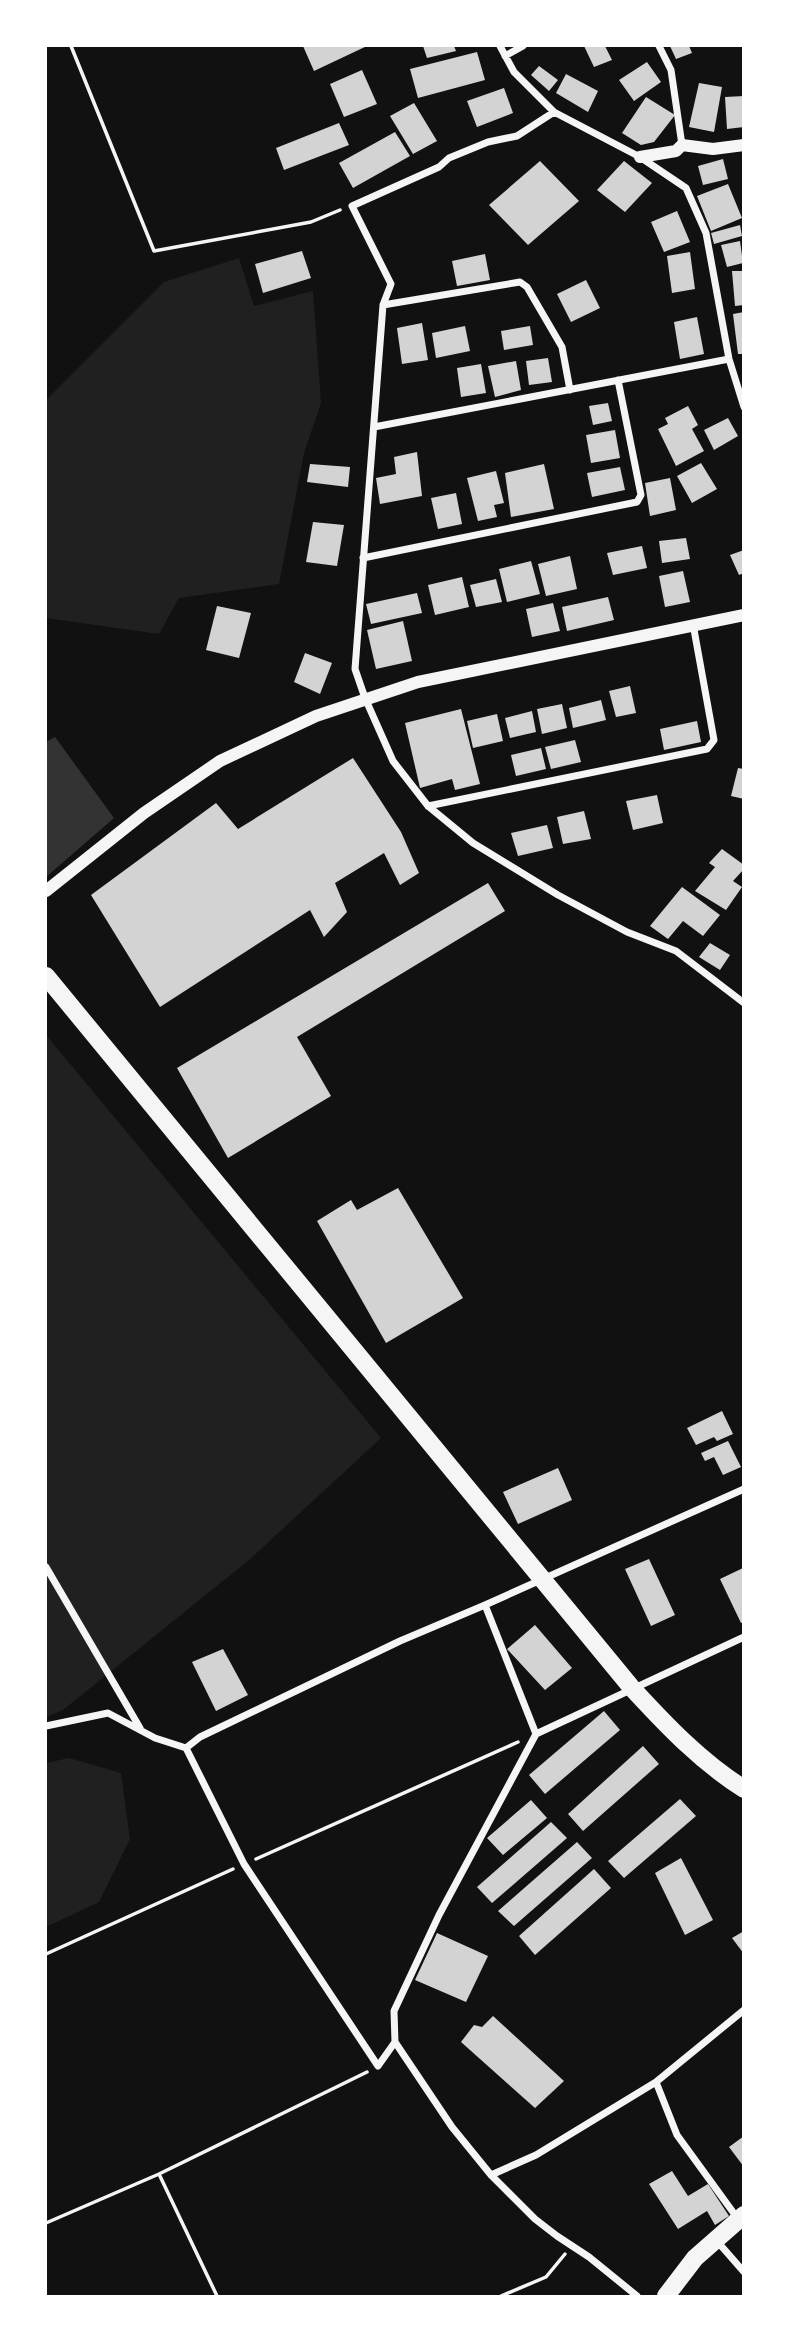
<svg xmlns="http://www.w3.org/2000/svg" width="789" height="2342" font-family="Signika,sans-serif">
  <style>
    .green { fill: #202020 }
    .water { fill: #333 }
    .building { fill: #d3d3d3 }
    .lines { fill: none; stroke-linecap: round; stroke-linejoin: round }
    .path { stroke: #f5f5f5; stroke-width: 3.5 }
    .minor { stroke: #f5f5f5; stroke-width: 7 }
    .tertiary { stroke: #f5f5f5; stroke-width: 12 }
    .primary { stroke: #f5f5f5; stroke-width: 18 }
  </style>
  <rect width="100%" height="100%" fill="#111"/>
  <path class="green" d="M239 258 254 306 313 291 321 403 304 453 279 584 179 598 159 634 46 618V400L164 282Z
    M46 1035 381 1438 249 1560 63 1710 46 1717Z
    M69 1758 121 1773 130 1839 99 1902 46 1927V1763Z"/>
  <path class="water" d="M55 737 114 818 46 877V742Z"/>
  <path class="building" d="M303 46H367L314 71Z
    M423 46H454L456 51 427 58Z
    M584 46H605L612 60 594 67Z
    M670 46H689L692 53 676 59Z
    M477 52 485 80 418 98 410 69Z
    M647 62 661 82 634 101 619 80Z
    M539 66 558 80 549 91 531 75Z
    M362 70 377 104 344 117 330 84Z
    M566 74 598 91 588 112 556 93Z
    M699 83 722 87 714 132 689 127Z
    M504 88 513 113 477 127 467 101Z
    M744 96V127L727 129 725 97Z
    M646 97 675 115 654 142 641 145 622 133Z
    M414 103 437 141 413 154 390 116Z
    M339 123 349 145 284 170 276 148Z
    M395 132 410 156 353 188 339 163Z
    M723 159 728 179 703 185 698 166Z
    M540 161 579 201 528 245 489 205Z
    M624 161 652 183 625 212 597 190Z
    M728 184 742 218 711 231 697 196Z
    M677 211 690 242 664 252 651 222Z
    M740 225 742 236 714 244 711 233Z
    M740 241 743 263 727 267 721 245Z
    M302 251 311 278 263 293 255 264Z
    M690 252 695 289 672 293 667 256Z
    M485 254 490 280 457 286 452 261Z
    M732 271H744V305L735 306Z
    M586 280 600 308 571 322 557 294Z
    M744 312V354H738L733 314Z
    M697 317 704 354 680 359 674 322Z
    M422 323 428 360 402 364 397 328Z
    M465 326 470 351 436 358 432 333Z
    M530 326 533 345 504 350 501 331Z
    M548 358 552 382 529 385 526 361Z
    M516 361 521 390 495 397 488 366Z
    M481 364 486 393 461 397 457 368Z
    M608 403 612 421 593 425 589 406Z
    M688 406 698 425 692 429 704 451 676 466 658 429 668 424 665 418Z
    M728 418 738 436 714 450 704 430Z
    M615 430 620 458 591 463 586 435Z
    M417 452 422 496 380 504 376 478 396 474 394 457Z
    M701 463 717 489 692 503 677 476Z
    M310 464 350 467 348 487 307 482Z
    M544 464 554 509 511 517 505 473Z
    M620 467 625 490 592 497 587 473Z
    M496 471 504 503 494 505 497 517 478 521 467 478Z
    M670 478 676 510 650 516 645 483Z
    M456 493 462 524 438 529 431 498Z
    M313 522 344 525 337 566 306 562Z
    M686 538 690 559 662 563 659 541Z
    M642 546 647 568 613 575 607 553Z
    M744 550V573L739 575 730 555Z
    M570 556 577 589 546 596 538 564Z
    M531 561 540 594 507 602 499 569Z
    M683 571 690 602 665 607 659 576Z
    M462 577 469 607 435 615 428 585Z
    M496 579 502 602 476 607 470 585Z
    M417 593 422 613 371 624 366 604Z
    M608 597 614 620 567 631 562 607Z
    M553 603 560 631 532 637 526 609Z
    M217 606 251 613 239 658 206 650Z
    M403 621 412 661 376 669 367 630Z
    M305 653 332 663 320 694 294 682Z
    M630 686 636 713 616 717 609 691Z
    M601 700 606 720 573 728 569 708Z
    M562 704 567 728 542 734 537 709Z
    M461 709 480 784 455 790 452 779 420 788 405 723Z
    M532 711 536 732 510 738 505 718Z
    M497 714 503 741 473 748 467 721Z
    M697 721 701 742 664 750 660 729Z
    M575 740 581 762 551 769 545 747Z
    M541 748 546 769 516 776 511 755Z
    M353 758 401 832 419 873 400 885 384 853 335 883 347 912 324 937 310 910 160 1007 91 895 216 803 238 829Z
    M738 768 744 769V799L731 796Z
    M657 795 663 823 633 830 626 801Z
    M584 811 591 839 563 844 557 817Z
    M547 825 553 848 518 856 511 833Z
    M722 849 744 865V869L733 881 742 887 726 910 695 891 715 867 709 863Z
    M488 883 505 911 297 1037 331 1096 228 1158 177 1068Z
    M682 887 720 915 703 936 683 921 668 939 650 926Z
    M710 943 730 955 720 970 699 957Z
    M398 1188 463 1298 386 1343 317 1221 351 1200 357 1210Z
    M722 1411 733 1434 717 1441 714 1437 696 1445 687 1428Z
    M728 1441 741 1467 723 1475 714 1457 705 1461 701 1453Z
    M558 1468 572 1500 518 1524 503 1492Z
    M649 1559 675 1615 651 1626 625 1569Z
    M743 1568 744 1622 741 1623 720 1579Z
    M535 1625 572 1668 545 1690 507 1649Z
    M223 1649 248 1695 216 1711 192 1662Z
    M604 1711 620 1730 545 1794 529 1775Z
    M643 1746 659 1764 583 1831 568 1814Z
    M680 1799 696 1816 624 1878 608 1861Z
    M531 1800 547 1818 503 1855 487 1838Z
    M551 1822 567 1838 492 1903 477 1887Z
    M577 1842 592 1858 514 1926 498 1911Z
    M681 1858 713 1920 685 1935 655 1873Z
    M594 1869 611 1888 535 1955 519 1936Z
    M744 1931V1954L732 1938Z
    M437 1933 488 1956 466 2002 415 1980Z
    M493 2016 564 2081 535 2108 461 2042 474 2025 482 2027Z
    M744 2136V2167L729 2147Z
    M672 2171 688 2196 708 2184 729 2216 715 2225 707 2211 678 2229 649 2184Z"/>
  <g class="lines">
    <path class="path" d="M71 46 154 251 311 222 340 210
      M256 1859 518 1742
      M46 1954 233 1869
      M159 2174 217 2296
      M46 2223 159 2174 367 2072
      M501 2296 546 2277 565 2254"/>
    <path class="minor" d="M500 46 514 72 554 112 640 157 686 188 706 233 729 359 744 407
      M659 46 671 70 682 145
      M505 56 523 46
      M554 112 517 136 488 142 449 158 439 167 352 206 391 284 383 305 355 669 365 698 393 761 428 806 473 843 558 895 627 932 676 951 744 1003
      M383 305 520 282 527 287 562 347 570 390
      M374 427 729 359
      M363 558 637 502 641 495 618 380
      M428 806 707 749 714 740 693 624
      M46 1567 140 1728
      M485 1605 536 1734
      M46 1726 108 1713 155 1738 186 1748 200 1737 400 1641 485 1605 744 1489
      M186 1748 244 1864 378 2066 395 2042
      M656 2082 677 2135 738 2219
      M491 2175 536 2155 656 2082 744 2010
      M716 2240 744 2272
      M637 2296 589 2257 557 2236 535 2219 491 2175 452 2127 395 2042 394 2011 439 1915 536 1734 744 1637"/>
    <path class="tertiary" d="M640 157 676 151 682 145 713 149 744 145
      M46 891 144 813 220 761 316 716 418 682 744 615"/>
    <path class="primary" d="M46 976 631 1687C666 1725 700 1761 744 1789
      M666 2296 695 2258 744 2215"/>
  </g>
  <rect width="789" height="2342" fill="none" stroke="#ffffff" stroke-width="94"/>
</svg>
